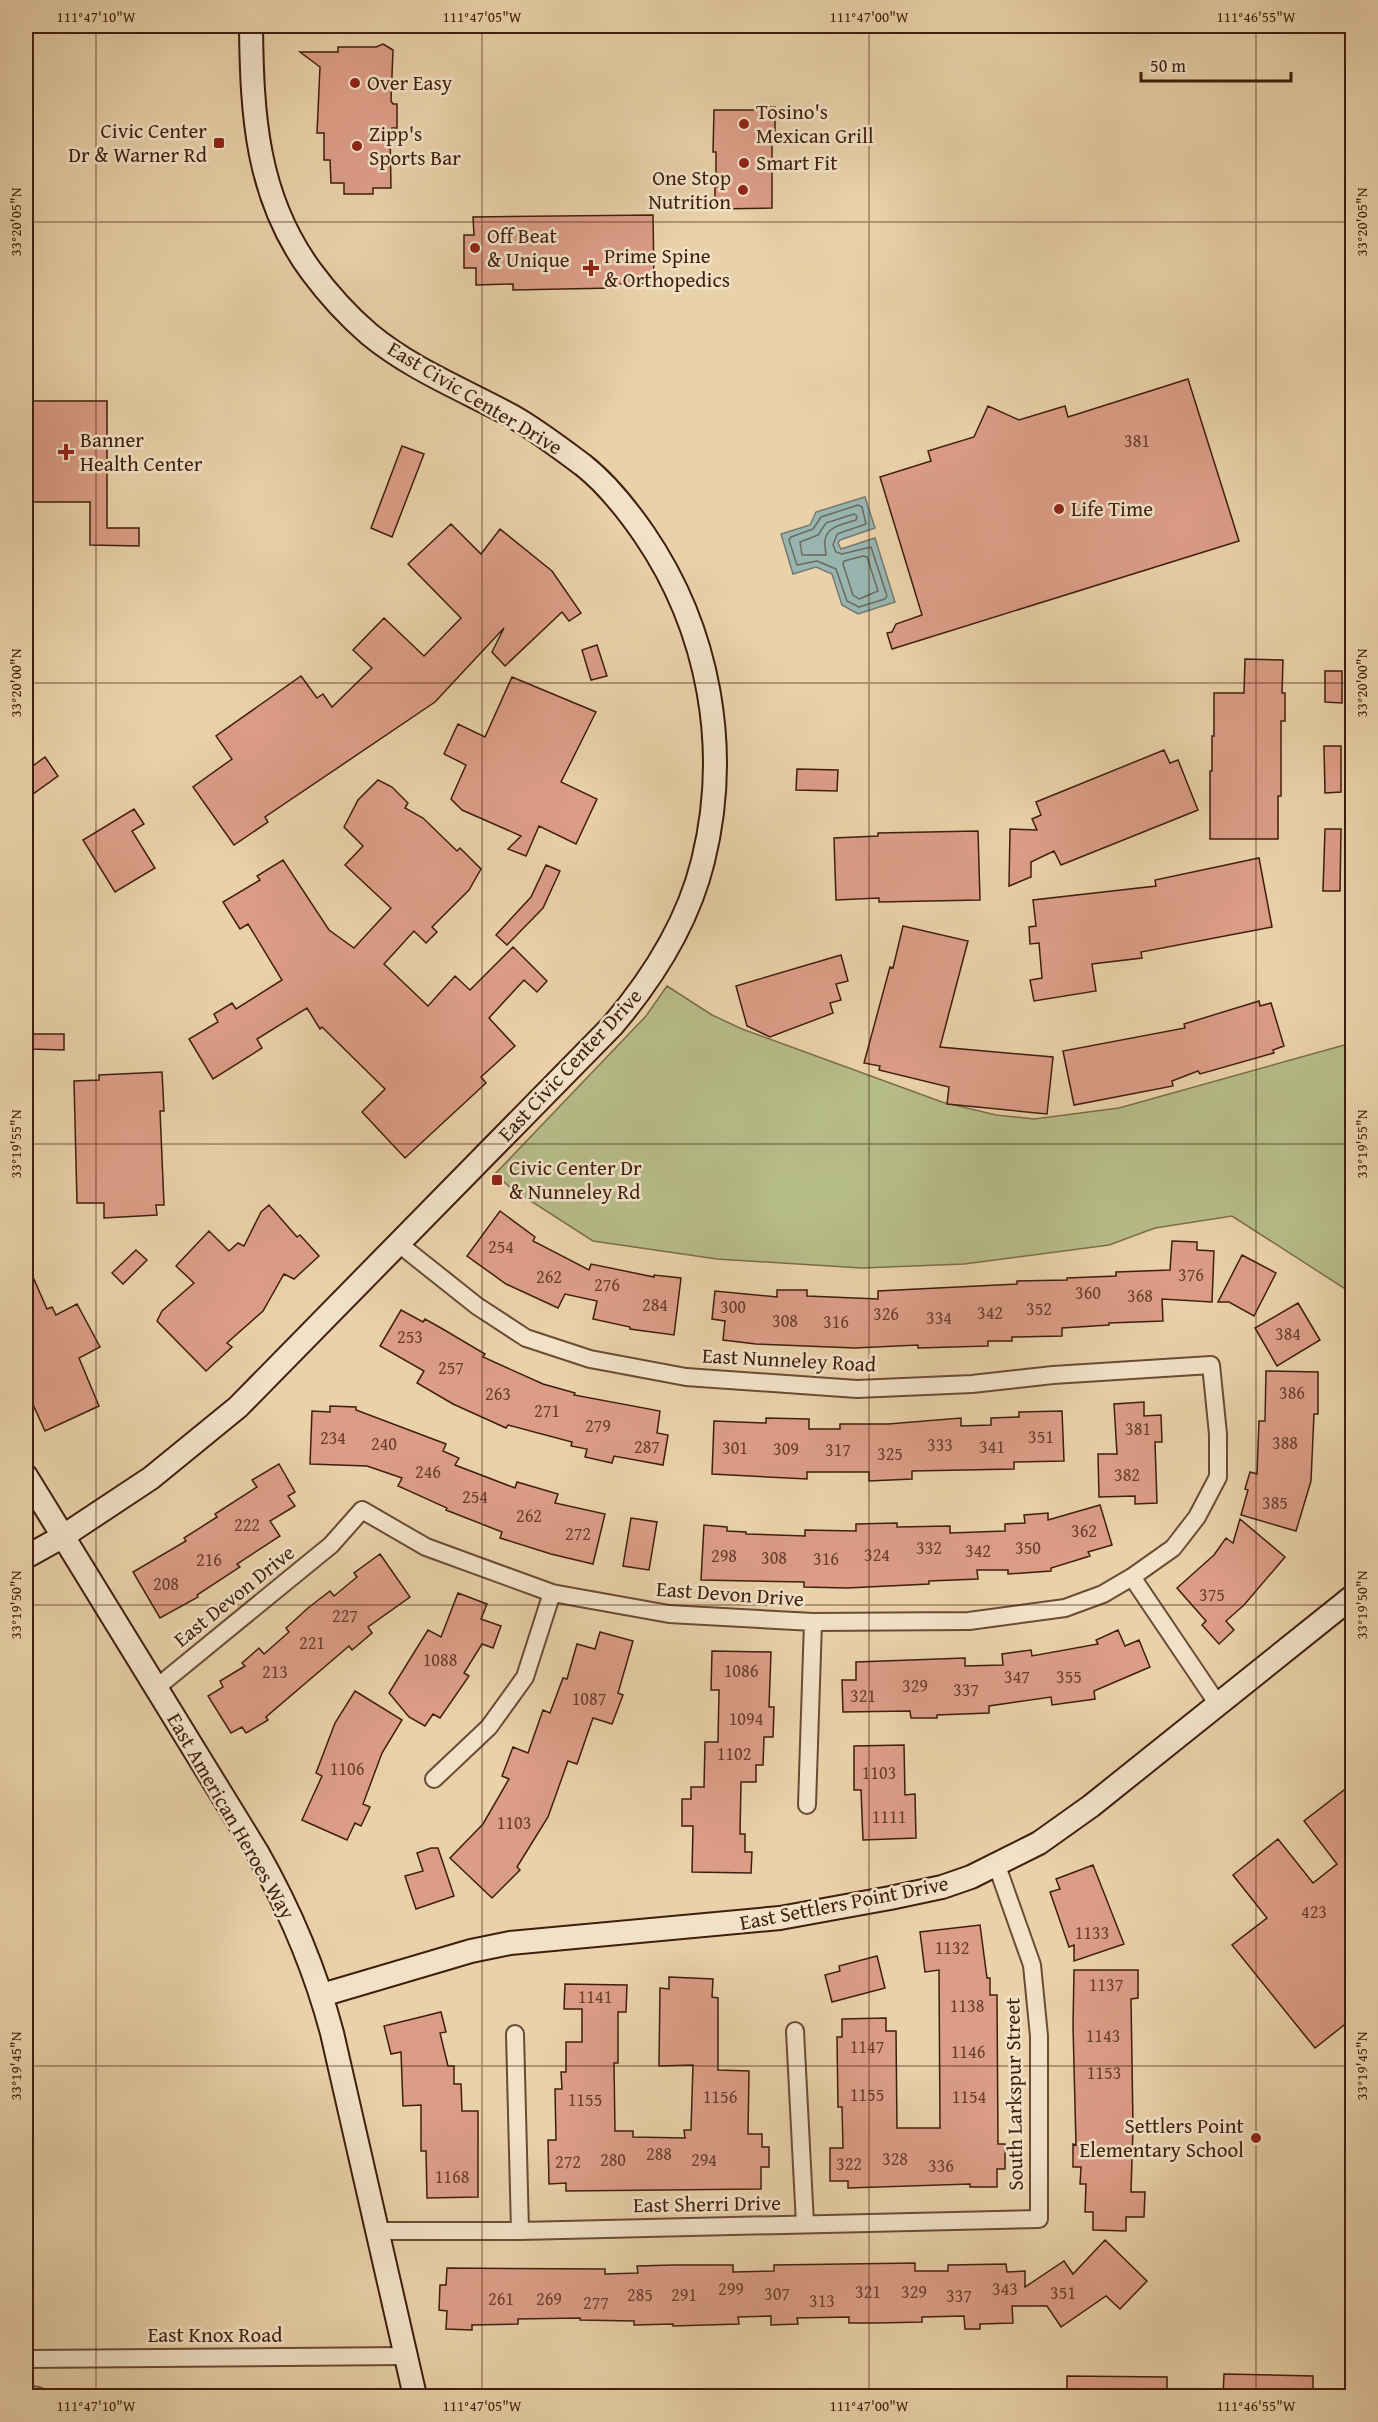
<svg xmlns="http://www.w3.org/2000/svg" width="1378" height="2422" font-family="'Gentium Book Plus',serif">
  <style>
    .green { fill: #b6bc88; stroke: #7b6d4a; stroke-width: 1.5 }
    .water { fill: #99b5b0; stroke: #75796f; stroke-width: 1.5 }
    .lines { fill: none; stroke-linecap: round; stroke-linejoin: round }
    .shore { stroke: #6c6a5e; stroke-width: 1.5 }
    .building { fill: #dc9d87; stroke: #401e0d; stroke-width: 1.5 }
    .street-casing { stroke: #6a4b34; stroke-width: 20 }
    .secondary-casing { stroke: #401e0d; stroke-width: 26 }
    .street { stroke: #f1e1c7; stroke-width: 16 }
    .secondary { stroke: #f1e1c7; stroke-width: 22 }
    .ticks { fill: none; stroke: #401e0d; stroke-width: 1.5; stroke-opacity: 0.45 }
    .poi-dot { fill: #8f2418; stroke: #f1e1c7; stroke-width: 2 }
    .labels { text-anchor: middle; stroke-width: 5; stroke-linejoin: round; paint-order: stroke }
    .number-label { font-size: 18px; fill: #673e2c }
    .poi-label { font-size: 21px; fill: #401e0d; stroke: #f1e1c7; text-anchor: start }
    .street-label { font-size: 21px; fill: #401e0d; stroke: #f1e1c7 }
    .neatline { fill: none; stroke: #401e0d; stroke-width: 2 }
    .ticks-label { font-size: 15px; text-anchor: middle; fill: #401e0d }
  </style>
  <rect width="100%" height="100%" fill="#e9d1a9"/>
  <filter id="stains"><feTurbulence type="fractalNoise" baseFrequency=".00333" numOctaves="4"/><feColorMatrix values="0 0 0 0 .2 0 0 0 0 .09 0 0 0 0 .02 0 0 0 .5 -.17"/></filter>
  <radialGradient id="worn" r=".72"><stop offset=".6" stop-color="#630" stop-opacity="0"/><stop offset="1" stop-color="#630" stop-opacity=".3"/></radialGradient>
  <path class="green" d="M667 986 712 1015 742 1029 827 1060 942 1102 996 1115 1034 1119 1119 1108 1348 1044 1349 1075H1352V1560L1345 1551 1347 1290 1232 1216 1155 1228 1109 1245 964 1264 862 1268 717 1259 593 1241 512 1189 495 1174 646 1016Z"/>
  <path class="water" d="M865 497 875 528 840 540 838 543 841 549 875 538 895 602 858 614 842 605 832 574 816 567 793 574 781 534 810 525 816 512Z"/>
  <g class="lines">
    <path class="shore" d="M858 505 862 507 866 524 837 534 833 545 836 552 842 554 871 547 887 596 885 599 859 607 847 601 836 569 817 561 797 565 789 540 791 537 813 529 821 517Z
      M854 514 857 516 856 520C844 524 827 526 825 540 824 546 826 550 826 555H802L800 542 818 535 826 523Z
      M863 556 867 557 878 591 859 599 853 595 843 564 844 561Z"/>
  </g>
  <path class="building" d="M383 44 393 50 391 101 393 104H397V128H392V131H390L391 188H373V194H344V183H331L330 160H324V133H317L320 67 300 52H338V47H376Z
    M759 107H775V139H772V208L715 209V187H716V152H713L714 110H759Z
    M653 215 654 283 613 284V288L513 290V284L476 285V268H464V235H474L473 217Z
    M1188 379 1239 541 892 649 887 633 892 632 896 624 922 615 880 477 931 461 928 451 974 437 988 406 1019 420 1065 406 1068 417Z
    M26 401H107V528H139V546L90 545V502H26Z
    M402 446 424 454 392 537 371 528Z
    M451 524 481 554 500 529 552 571 581 613 569 621 562 612 505 666 492 652 504 628 435 702 265 817 268 822 234 845 193 787 232 759 216 736 301 676 317 698 323 694 332 707 372 668 353 650 384 618 424 656 461 618 408 564Z
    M597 645 607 676 591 680 582 650Z
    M1245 659 1283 660 1282 693H1285V721H1281V796H1278V839H1210V771H1212V736H1214V693H1244Z
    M1325 671H1342V703L1325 702Z
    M512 677 596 712 561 782 597 799 576 844 539 826 526 856 508 849 521 836 462 810 451 799 466 765 444 754 458 724 485 737Z
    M1324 746H1341V792L1325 793Z
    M1164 750 1170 763 1178 760 1198 810 1061 865 1054 851 1031 862V877L1009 886 1010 829 1037 830 1032 819 1041 815 1036 802Z
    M45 757 58 776 26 799V771Z
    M797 769 838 770 837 791 796 790Z
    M378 780 392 787 408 803 405 808 423 818 457 851 460 848 481 869 469 890 432 927 437 932 426 943 414 931 384 964 428 1006 455 976 470 990 513 947 547 981 537 992 524 980 489 1018 515 1046 481 1077 486 1083 405 1158 362 1112 385 1089 322 1027 320 1029 307 1008 257 1039 262 1048 213 1079 189 1039 218 1022 214 1014 232 1003 236 1009 282 980 248 924 240 929 223 902 260 880 257 876 283 860 329 930 354 948 391 908 345 865 363 846 344 827 358 800Z
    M134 809 144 824 132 831 155 868 115 892 83 840Z
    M1325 829H1341L1340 891H1323Z
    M978 831 980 900 879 902V898L836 900 834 838 878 836V833Z
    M1259 858 1272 927 1141 952 1142 958 1092 964 1096 991 1034 1001 1030 980 1042 978 1039 943 1030 944 1029 927 1036 926 1033 900 1156 886 1155 880Z
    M546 865 560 871 543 908 507 945 496 935 531 897Z
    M903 926 968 941 940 1047 1053 1057 1047 1114 947 1104 949 1087 879 1070 880 1066 864 1063 890 967 893 968Z
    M841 955 848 981 836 984 841 1000 830 1003 833 1013 770 1037 747 1026 736 986Z
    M1259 1001 1260 1006 1271 1003 1284 1046 1273 1050 1274 1053 1200 1074 1198 1071 1172 1081 1173 1086 1074 1105 1063 1051 1185 1028 1184 1024Z
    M32 1034H64V1050L32 1049Z
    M162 1072 164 1111H160L164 1205H156L157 1215 104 1218V1203H77L74 1081 99 1080V1075Z
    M269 1205 297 1237 300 1235 319 1256 294 1279 284 1274 263 1311 227 1343 232 1347 206 1371 157 1321 162 1311 194 1283 176 1266 209 1231 229 1251 238 1243 244 1246 261 1212Z
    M500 1211 535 1237 533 1241 589 1270 591 1264 654 1277V1275L681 1278 674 1335 630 1329V1327L593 1319 597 1301 565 1294 558 1308 506 1284 467 1256Z
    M1172 1241 1197 1242V1250L1214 1251 1212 1302 1162 1299 1163 1321 1109 1323V1325L1062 1328V1336L1012 1337V1341H988V1346L918 1348V1345L855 1348 756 1344 723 1340 725 1321 712 1319 715 1291 777 1297V1290H807V1296L878 1299V1291L1017 1284V1281L1067 1280V1278L1116 1276V1272L1170 1270Z
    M136 1250 147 1260 123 1284 112 1273Z
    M1242 1255 1276 1273 1254 1316 1229 1302H1218Z
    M26 1261 47 1309 52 1307 56 1315 77 1304 100 1347 79 1358 99 1406 45 1431 26 1389Z
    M1298 1303 1320 1340 1277 1366 1255 1328Z
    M401 1310 423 1322 425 1319 441 1328 485 1354 483 1357 543 1384 575 1393 574 1395 660 1411 657 1433 668 1435 663 1465 614 1456 612 1463 585 1457 587 1449 571 1446 572 1442 508 1425 506 1428 453 1404 417 1383 424 1371 380 1346Z
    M1266 1371 1318 1372V1414H1314L1311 1481 1296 1531 1241 1515 1248 1490 1245 1489 1250 1472 1257 1474 1259 1421H1265Z
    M1144 1402V1416L1161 1415 1162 1442H1155L1157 1503 1135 1504V1496L1099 1497 1098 1454H1117L1114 1404Z
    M330 1406 356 1407V1410L446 1444 443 1451 459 1458 455 1465 515 1488 517 1482 558 1494 555 1503 605 1514 593 1564 551 1554 500 1538 502 1532 446 1510 447 1508 398 1486 402 1478 367 1466 310 1464 312 1411 330 1412Z
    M1062 1411 1064 1461 1014 1462V1469L912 1471V1479L869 1481V1472H807V1479L712 1474 714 1421 766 1423V1418L809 1419V1429H840V1424H888L961 1418V1426L991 1425V1418L1019 1417V1412Z
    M279 1464 295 1492 288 1496 295 1506 270 1521 280 1536 237 1564 240 1567 197 1595 198 1597 160 1618 133 1572 186 1541 184 1538 217 1517 215 1514 257 1487 252 1480Z
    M1100 1505 1112 1545 1088 1552 1090 1556 1051 1568V1571L1008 1574V1570H977L978 1579 929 1581V1584L847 1588 804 1587V1582L701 1580 704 1525 727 1527V1531L746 1532V1534L805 1536V1530L856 1531V1524L897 1523V1527L950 1526V1533L1005 1531V1524L1025 1523 1024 1515 1048 1513V1520Z
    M631 1518 657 1522 649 1570 623 1566Z
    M1240 1519 1285 1557 1244 1605 1226 1621 1234 1630 1219 1644 1202 1625 1206 1621 1177 1588 1214 1555 1226 1538 1233 1543Z
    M380 1554 410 1597 368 1627 372 1633 352 1650 349 1646 266 1717 268 1720 246 1733 242 1727 231 1733 208 1696 223 1687 220 1681 245 1666 242 1663 259 1648 264 1654 289 1632 286 1628 308 1608 330 1591 334 1596 357 1577 354 1573Z
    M458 1593 487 1604 481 1619 501 1626 493 1648 482 1644 464 1673 469 1676 440 1718 433 1714 425 1726 409 1717 389 1693 428 1630 441 1637Z
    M1118 1630 1125 1646 1139 1640 1150 1667 1094 1691 1095 1699 1052 1705 1051 1697 989 1706V1713L937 1715V1718H911L910 1711 843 1712 842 1680H856V1662L965 1658V1666L1003 1665 1002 1654 1031 1650 1032 1656 1098 1644 1096 1640Z
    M600 1632 633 1641 618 1693 623 1695 612 1724 593 1718 577 1764 568 1761 548 1817 517 1867 520 1870 492 1898 450 1858 483 1824 509 1779 502 1776 513 1747 528 1753 543 1710 550 1713 563 1678 567 1679 577 1644 595 1649Z
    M712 1651 771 1652 769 1707H774L773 1737H764L763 1765H756V1782H741L740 1834H745V1852H752L751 1873 692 1872 693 1826H682V1799H691V1787H704L705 1742H718L719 1690H711Z
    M355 1691 402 1720 382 1753 363 1804 370 1807 361 1826 355 1823 347 1840 302 1820 322 1776 316 1773 335 1723Z
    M904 1745 905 1795 915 1794 916 1838 863 1840 861 1790H854V1746Z
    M1353 1783V2018L1315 2048 1232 1945 1267 1918 1233 1875 1278 1839 1313 1883 1337 1864 1304 1821Z
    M431 1848H438L454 1896 416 1909 405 1876 423 1871 417 1853Z
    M1093 1865 1124 1944 1074 1961V1945L1069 1947 1050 1892 1060 1889 1056 1879Z
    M980 1925 987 1978H990V1995H997L998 2144H1005V2169H997V2187H970V2184L848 2188V2181H830V2148H843L842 2107H838L837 2037H842V2019L886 2018V2031H896L897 2128H940L939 1970 925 1972 920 1932Z
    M877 1956 885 1988 832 2002 825 1975 840 1971 839 1966Z
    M1074 1970H1138V1998L1131 1999 1133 2127 1131 2192H1145L1144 2217H1126V2231L1093 2230V2212H1085L1086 2184H1080L1081 2167H1073V2144L1076 2145 1073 2026Z
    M669 1977 713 1979 712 1997 718 1998V2070L749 2071 748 2134H762V2147H769V2167H761V2189L566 2191V2183L549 2184 548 2140H556L555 2089H562L561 2072H566V2042H582V2009H564L565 1984 627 1985 626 2012H618V2063H614L615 2131H633V2137L685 2138 684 2130H691L693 2065 659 2066 660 1988 669 1989Z
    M441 2012 446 2032 440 2033 448 2066H454V2084H461L462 2111H478V2197L427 2198 426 2151H421V2105L403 2106 401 2052 391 2054 384 2026Z
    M1105 2240 1147 2281 1120 2309 1106 2296 1061 2327 1047 2306H1012L1013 2323 980 2324V2329H965L964 2316 922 2317V2322L876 2323H849V2317L797 2318 798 2324 771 2325V2316L738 2317 739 2324 673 2326V2324L634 2325V2321L580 2320V2318L518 2319V2324L472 2325V2330L446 2329 447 2311 439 2310 440 2285H446L447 2268 605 2269V2274L638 2273 637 2266 674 2265H733V2272L774 2271V2265L915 2263V2271H948V2265L1006 2264 1007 2272 1025 2271V2287L1064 2261 1073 2274Z
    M1224 2374 1313 2376V2397H1223Z
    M1067 2376 1167 2377V2397H1067Z"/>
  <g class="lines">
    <g class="street-casing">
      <path id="street" d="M1132 1577 1217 1703
        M156 1688 331 1545 362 1510 426 1547 552 1593 669 1614 813 1622 969 1621 1065 1608 1103 1594 1132 1577 1173 1548 1197 1517 1218 1477V1434L1211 1365 1053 1375 972 1384 857 1389 686 1377 590 1359 526 1338 477 1306 399 1244
        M434 1779 489 1727 525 1677 552 1593
        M807 1805 813 1622
        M795 2031 805 2224
        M515 2034 520 2231
        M377 2231H520L1039 2219V2036L1032 1965 997 1866
        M26 2359 405 2356
        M26 2394 38 2396"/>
    </g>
    <g class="secondary-casing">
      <path id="secondary" d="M26 1476 257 1852C290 1910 315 1969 332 2033L415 2396
        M26 1557 62 1537 151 1478 238 1407 612 1026C653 978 688 922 703 861 731 748 709 629 644 534 626 508 607 484 583 465 560 448 537 430 512 416 464 390 411 369 369 334 347 315 328 294 311 271 256 196 252 114 251 26
        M322 1995 471 1951 510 1943 780 1918 890 1898 942 1887 971 1877 1039 1843 1091 1806 1352 1597"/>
    </g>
    <use href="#street" class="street"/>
    <use href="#secondary" class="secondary"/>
  </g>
  <path class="ticks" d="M96 26V2396M482 26V2396M869 26V2396M1256 26V2396M26 222H1352M26 683H1352M26 1144H1352M26 1605H1352M26 2066H1352"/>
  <g class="poi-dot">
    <circle cx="355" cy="83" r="6"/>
    <circle cx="744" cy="124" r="6"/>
    <rect x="213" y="137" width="12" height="12" rx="3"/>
    <circle cx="357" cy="146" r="6"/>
    <circle cx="744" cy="163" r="6"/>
    <circle cx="743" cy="190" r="6"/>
    <circle cx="475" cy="248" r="6"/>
    <path d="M588 259h6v6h6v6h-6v6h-6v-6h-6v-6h6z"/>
    <path d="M63 443h6v6h6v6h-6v6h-6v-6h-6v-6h6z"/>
    <circle cx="1059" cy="509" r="6"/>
    <rect x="491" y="1174" width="12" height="12" rx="3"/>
    <circle cx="1256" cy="2138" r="6"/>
  </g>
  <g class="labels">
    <g class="number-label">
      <text x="1137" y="447">381</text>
      <text x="501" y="1253">254</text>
      <text x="1191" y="1281">376</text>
      <text x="549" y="1283">262</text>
      <text x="607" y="1291">276</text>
      <text x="1088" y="1299">360</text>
      <text x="1140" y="1302">368</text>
      <text x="655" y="1311">284</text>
      <text x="733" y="1313">300</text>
      <text x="1039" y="1315">352</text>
      <text x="990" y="1319">342</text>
      <text x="886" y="1320">326</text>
      <text x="939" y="1324">334</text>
      <text x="785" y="1327">308</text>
      <text x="836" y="1328">316</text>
      <text x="1288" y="1340">384</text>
      <text x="410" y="1343">253</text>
      <text x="451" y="1374">257</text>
      <text x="1292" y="1399">386</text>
      <text x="498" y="1400">263</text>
      <text x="547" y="1417">271</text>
      <text x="598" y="1432">279</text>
      <text x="1138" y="1435">381</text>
      <text x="1041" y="1443">351</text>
      <text x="333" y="1444">234</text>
      <text x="1285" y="1449">388</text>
      <text x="384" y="1450">240</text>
      <text x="940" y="1451">333</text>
      <text x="647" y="1453">287</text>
      <text x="992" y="1453">341</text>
      <text x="735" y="1454">301</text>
      <text x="786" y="1455">309</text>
      <text x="838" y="1456">317</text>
      <text x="890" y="1460">325</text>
      <text x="428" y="1478">246</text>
      <text x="1127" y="1481">382</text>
      <text x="475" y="1503">254</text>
      <text x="1275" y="1509">385</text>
      <text x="529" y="1522">262</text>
      <text x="247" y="1531">222</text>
      <text x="1084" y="1537">362</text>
      <text x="578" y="1540">272</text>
      <text x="929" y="1554">332</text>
      <text x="1028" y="1554">350</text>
      <text x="978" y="1557">342</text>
      <text x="877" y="1561">324</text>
      <text x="724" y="1562">298</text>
      <text x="774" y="1564">308</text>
      <text x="826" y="1565">316</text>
      <text x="209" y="1566">216</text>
      <text x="166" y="1590">208</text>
      <text x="1212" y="1601">375</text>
      <text x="345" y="1622">227</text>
      <text x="312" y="1649">221</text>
      <text x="440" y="1666">1088</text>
      <text x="741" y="1677">1086</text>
      <text x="275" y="1678">213</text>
      <text x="1017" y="1683">347</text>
      <text x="1069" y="1683">355</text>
      <text x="915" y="1692">329</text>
      <text x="966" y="1696">337</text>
      <text x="863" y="1702">321</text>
      <text x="589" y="1705">1087</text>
      <text x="746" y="1725">1094</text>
      <text x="734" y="1760">1102</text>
      <text x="347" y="1775">1106</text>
      <text x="879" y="1779">1103</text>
      <text x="889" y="1823">1111</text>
      <text x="514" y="1829">1103</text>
      <text x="1314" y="1918">423</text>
      <text x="1092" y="1939">1133</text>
      <text x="952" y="1954">1132</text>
      <text x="1106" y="1991">1137</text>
      <text x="595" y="2003">1141</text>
      <text x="967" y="2012">1138</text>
      <text x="1103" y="2042">1143</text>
      <text x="867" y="2053">1147</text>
      <text x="968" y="2058">1146</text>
      <text x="1104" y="2079">1153</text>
      <text x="867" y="2101">1155</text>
      <text x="720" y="2103">1156</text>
      <text x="969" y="2103">1154</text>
      <text x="585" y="2106">1155</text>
      <text x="659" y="2160">288</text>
      <text x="895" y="2165">328</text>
      <text x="613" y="2166">280</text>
      <text x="704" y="2166">294</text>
      <text x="568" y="2168">272</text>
      <text x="849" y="2170">322</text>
      <text x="941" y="2172">336</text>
      <text x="452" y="2183">1168</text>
      <text x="731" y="2295">299</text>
      <text x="1005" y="2295">343</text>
      <text x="868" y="2298">321</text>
      <text x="914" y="2298">329</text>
      <text x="1063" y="2299">351</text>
      <text x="777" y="2300">307</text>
      <text x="640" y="2301">285</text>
      <text x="684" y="2301">291</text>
      <text x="959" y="2302">337</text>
      <text x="501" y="2305">261</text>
      <text x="549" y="2305">269</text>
      <text x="822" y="2307">313</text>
      <text x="596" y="2309">277</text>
    </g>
    <g class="poi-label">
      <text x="367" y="90">Over Easy</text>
      <text x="756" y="119">Tosino's<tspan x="756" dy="24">Mexican Grill</tspan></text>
      <text x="207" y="138" text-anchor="end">Civic Center<tspan x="207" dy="24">Dr &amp; Warner Rd</tspan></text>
      <text x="369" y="141">Zipp's<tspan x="369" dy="24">Sports Bar</tspan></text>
      <text x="756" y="170">Smart Fit</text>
      <text x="731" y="185" text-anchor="end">One Stop<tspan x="731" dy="24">Nutrition</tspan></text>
      <text x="487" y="243">Off Beat<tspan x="487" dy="24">&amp; Unique</tspan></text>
      <text x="604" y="263">Prime Spine<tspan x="604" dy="24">&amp; Orthopedics</tspan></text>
      <text x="80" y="447">Banner<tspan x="80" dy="24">Health Center</tspan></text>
      <text x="1071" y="516">Life Time</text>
      <text x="509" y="1175">Civic Center Dr<tspan x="509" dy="24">&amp; Nunneley Rd</tspan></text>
      <text x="1244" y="2133" text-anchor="end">Settlers Point<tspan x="1244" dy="24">Elementary School</tspan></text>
    </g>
    <g class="street-label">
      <text transform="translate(475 398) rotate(31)" y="7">East Civic Center Drive</text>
      <text transform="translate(570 1065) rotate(-47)" y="7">East Civic Center Drive</text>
      <text transform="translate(789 1360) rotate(3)" y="7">East Nunneley Road</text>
      <text transform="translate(730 1594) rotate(4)" y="7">East Devon Drive</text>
      <text transform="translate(234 1596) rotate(-39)" y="7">East Devon Drive</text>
      <text transform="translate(231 1816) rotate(60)" y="7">East American Heroes Way</text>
      <text transform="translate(844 1903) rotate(-11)" y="7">East Settlers Point Drive</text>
      <text transform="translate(1014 2094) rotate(-91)" y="7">South Larkspur Street</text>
      <text transform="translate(707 2204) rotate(-1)" y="7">East Sherri Drive</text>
      <text x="215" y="2342">East Knox Road</text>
    </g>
  </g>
  <rect width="1378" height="2422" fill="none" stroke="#e9d1a9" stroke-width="66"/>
  <path d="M1141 72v9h150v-9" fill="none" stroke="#401e0d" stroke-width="3"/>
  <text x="1150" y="72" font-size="18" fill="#401e0d" stroke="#f1e1c7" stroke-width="4.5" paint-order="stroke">50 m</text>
  <rect x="33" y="33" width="1312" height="2356" class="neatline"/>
  <g class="ticks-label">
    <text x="96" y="22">111°47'10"W</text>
    <text x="482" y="22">111°47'05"W</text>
    <text x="869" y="22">111°47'00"W</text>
    <text x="1256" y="22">111°46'55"W</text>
    <text transform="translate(16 222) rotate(-90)" y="5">33°20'05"N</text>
    <text transform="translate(1362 222) rotate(-90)" y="5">33°20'05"N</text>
    <text transform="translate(16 683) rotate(-90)" y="5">33°20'00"N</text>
    <text transform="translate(1362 683) rotate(-90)" y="5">33°20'00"N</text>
    <text transform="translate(16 1144) rotate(-90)" y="5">33°19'55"N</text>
    <text transform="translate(1362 1144) rotate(-90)" y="5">33°19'55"N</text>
    <text transform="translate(16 1605) rotate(-90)" y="5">33°19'50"N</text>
    <text transform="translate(1362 1605) rotate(-90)" y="5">33°19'50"N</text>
    <text transform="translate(16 2066) rotate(-90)" y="5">33°19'45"N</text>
    <text transform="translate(1362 2066) rotate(-90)" y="5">33°19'45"N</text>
    <text x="96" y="2411">111°47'10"W</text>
    <text x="482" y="2411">111°47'05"W</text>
    <text x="869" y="2411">111°47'00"W</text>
    <text x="1256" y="2411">111°46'55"W</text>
  </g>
  <rect width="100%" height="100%" filter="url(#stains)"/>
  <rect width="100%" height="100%" fill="url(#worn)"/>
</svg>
